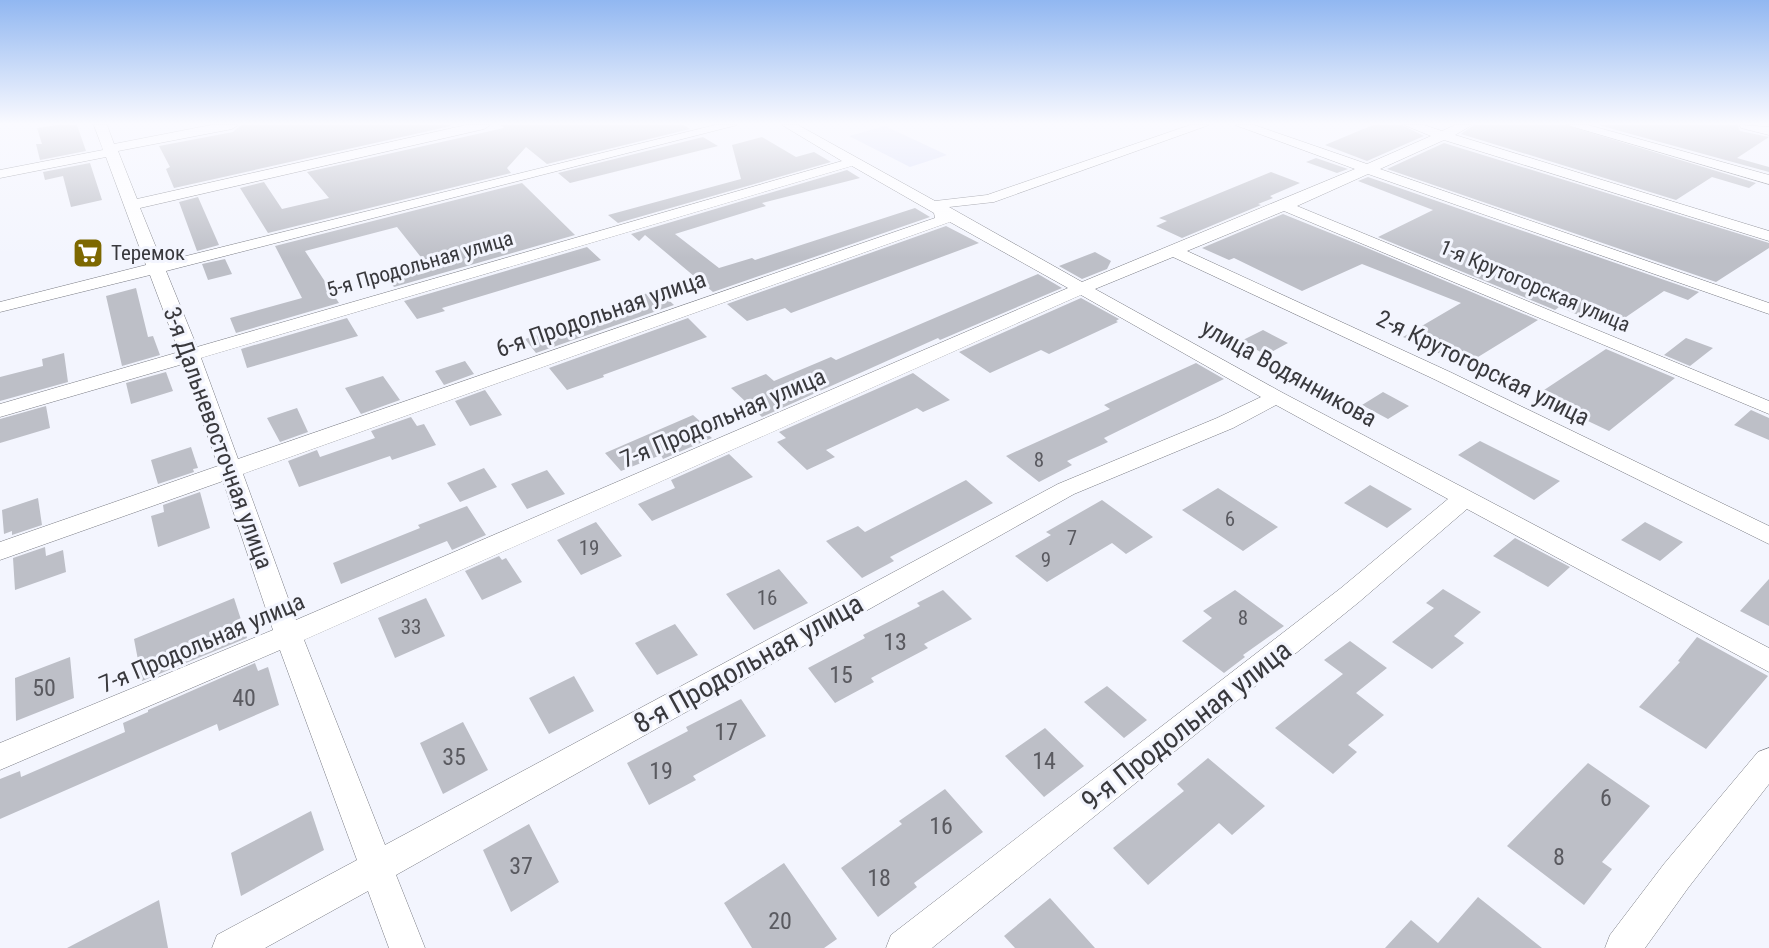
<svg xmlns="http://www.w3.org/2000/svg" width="1769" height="948" font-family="'Roboto Condensed',sans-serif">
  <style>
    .green { fill: #dce1f8 }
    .building { fill: #bdbfc7 }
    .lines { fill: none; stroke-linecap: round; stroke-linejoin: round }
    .street-casing { stroke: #797b83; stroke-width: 1 }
    .street { fill: #fff; fill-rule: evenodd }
    .labels { text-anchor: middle; stroke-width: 6; stroke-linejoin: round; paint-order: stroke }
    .far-poi-label { font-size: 21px; fill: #39393d; stroke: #f3f5fe; text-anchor: start }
    .far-street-label { font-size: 21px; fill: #39393d; stroke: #f3f5fe }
    .number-label { font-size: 21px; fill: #5a5a60 }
    .street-label { font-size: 24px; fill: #39393d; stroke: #f3f5fe }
    .near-number-label { font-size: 24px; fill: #5a5a60 }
    .near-street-label { font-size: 28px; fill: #39393d; stroke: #f3f5fe }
  </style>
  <rect width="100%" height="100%" fill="#f3f5fe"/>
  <path class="green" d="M885 126 947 155 910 167 849 136Z"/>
  <path class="building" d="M55 125H77L86 151 40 160 36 144H42L37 128Z
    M241 125H450L451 126 174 188 166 169 170 167 159 146 233 132Z
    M500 125H684L690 129 547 164 526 147 507 168 511 173 268 233 240 188 264 182 282 209 329 198 307 172 504 128Z
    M1373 125H1402L1424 136 1367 161 1325 145Z
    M1474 125H1565L1756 183 1749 188 1712 177 1676 200 1461 134Z
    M1598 125H1738L1740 131 1769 137 1737 158 1769 167V172Z
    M703 137 718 146 570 183 558 173Z
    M762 137 796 157 814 152 831 162 618 223 608 215 741 179 732 145Z
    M1444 143 1769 243V248L1716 282 1387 169Z
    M1316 158 1348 169 1337 173 1306 162Z
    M90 163 102 200 71 207 63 176 45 180 43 172Z
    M847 170 860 178 762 203 766 206 675 234 719 268 752 258 755 260 915 208 930 217 713 292 645 235 639 241 631 234Z
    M1271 172 1300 183 1270 196 1273 198 1258 204 1261 205 1182 238 1156 226 1167 221 1159 218Z
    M1368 177 1699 292 1688 300 1664 291 1610 328 1559 307 1555 310 1378 237 1433 210 1358 181Z
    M522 183 575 235 394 287 383 273 424 261 397 227 305 251 339 303 236 333 230 318 302 298 275 246Z
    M198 197 219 245 197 251 179 202Z
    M1283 214 1360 245 1538 320 1465 365 1403 337 1461 303 1362 264 1302 291 1234 258 1229 260 1202 248Z
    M946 226 979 243 791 313 785 308 747 321 727 304Z
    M587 247 601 260 442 308 445 311 417 319 404 301Z
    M1095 252 1111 261 1107 269 1082 279 1059 266Z
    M225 259 232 274 208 280 202 264Z
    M1038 274 1062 288 940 340 938 338 762 417 731 388 766 374 774 381 831 357 836 360Z
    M136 288 148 337 153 336 160 355 122 366 106 296Z
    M658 290 674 305 536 353 525 339 631 306 625 300Z
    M1081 298 1119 319 1116 321 1118 322 1049 354 1041 350 990 373 959 352Z
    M347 318 358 336 247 368 241 349Z
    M688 318 707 337 603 375 604 377 567 390 549 368Z
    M1263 330 1288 343 1266 355 1241 341Z
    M1686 338 1713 348 1690 366 1664 355Z
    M1606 349 1675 378 1609 431 1535 396Z
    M64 353 68 382 0 401V377L43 366 42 359Z
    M465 361 474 374 444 385 435 371Z
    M1196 363 1224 379 1104 438 1108 442 1067 461 1072 465 1039 482 1006 456 1110 409 1104 405Z
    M166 372 173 391 131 404 126 383Z
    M913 373 950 400 923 412 917 408 826 450 835 457 807 470 777 442 786 438 779 432Z
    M383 376 400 400 361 414 345 388Z
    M485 390 502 415 470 426 455 401Z
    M1383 392 1409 406 1388 419 1362 405Z
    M46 406 50 428 0 443V419Z
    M297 408 308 432 280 442 267 418Z
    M1751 410 1769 418V440L1734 425Z
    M693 415 711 431 706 433 712 438 663 459 661 455 621 471 605 453Z
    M411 417 417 426 424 424 436 445 392 460 390 456 299 487 288 461 317 450 320 457 375 438 371 431Z
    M1480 441 1560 481 1534 500 1458 455Z
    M191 447 198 468 193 469 194 472 158 484 151 460Z
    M729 454 753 477 652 521 638 504 675 488 671 480Z
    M484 468 497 487 460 502 447 483Z
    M547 470 565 494 527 509 511 484Z
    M966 480 993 503 890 557 894 561 862 578 826 541 858 526 865 532Z
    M1370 485 1412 509 1387 528 1344 503Z
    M1218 488 1278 527 1243 551 1182 510Z
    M200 492 210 528 158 547 151 516 164 512 163 505Z
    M38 498 42 525 12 535V531L4 534 2 510Z
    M1102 500 1153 537 1126 554 1112 543 1047 582 1015 556 1051 535 1046 532Z
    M467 506 486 535 452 550 447 541 341 584 333 563 420 528 418 525Z
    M596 522 622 556 581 575 557 540Z
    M1645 522 1683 542 1660 561 1621 540Z
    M1515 538 1570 567 1548 587 1493 556Z
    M45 547 46 556 63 550 66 572 15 590 13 558Z
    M499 556 502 560 506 558 522 582 482 600 465 571Z
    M779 569 808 603 754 630 726 594Z
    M1769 579V626L1740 611Z
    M1443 589 1481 612 1454 636 1464 643 1432 669 1392 642 1434 608 1426 603Z
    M943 590 972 619 924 644 928 648 871 678 874 682 835 703 808 668 865 638 863 635 920 606 917 603Z
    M1235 590 1284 626 1243 655 1245 657 1224 673 1182 641 1212 618 1203 611Z
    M234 598 247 638 142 681 134 639Z
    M426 598 445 636 395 658 378 618Z
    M675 624 698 655 657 675 635 643Z
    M1697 637 1768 676 1706 749 1639 707 1680 662 1678 661Z
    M1350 641 1387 668 1356 693 1384 715 1348 745 1357 752 1333 774 1275 728 1343 674 1324 660Z
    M70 657 74 698 16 721 15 678Z
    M255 663 258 671 268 667 279 705 219 731 217 724 0 819V779L20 771 21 777 125 732 123 723 148 712V710Z
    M574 676 594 711 549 734 529 698Z
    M1107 686 1147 720 1124 738 1084 702Z
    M741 699 766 736 693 776 696 780 649 805 627 763 688 731 686 727Z
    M463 722 488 770 443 794 420 743Z
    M1045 728 1084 766 1044 797 1005 756Z
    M1208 758 1265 806 1232 835 1219 823 1148 885 1113 848 1184 791 1177 784Z
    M1588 763 1650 806 1602 862 1612 869 1584 905 1507 846Z
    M945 789 983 832 914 883 917 887 878 917 841 868 902 824 899 821Z
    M311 811 324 850 241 896 231 853Z
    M529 824 559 882 511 912 483 850Z
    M784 863 837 939 824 948H752L724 903Z
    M1478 897 1542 948H1385L1411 920 1438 943Z
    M1050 898 1095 948H1015L1004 936Z
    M159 900 168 948H67Z"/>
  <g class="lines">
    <g class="street-casing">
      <path id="street" d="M94 125H107L114 144 211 125H238L232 129 118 151 137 199 466 125H490L484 129 140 208 162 262 715 125H737L166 271 197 347 842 161 782 125H798L935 201 987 195 1190 125H1209L994 202 949 207 1082 282 1355 169 1235 125H1254L1367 164 1431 136 1404 125H1424L1442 131 1455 125H1472L1455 135 1769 231V241L1444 140 1380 169 1769 303V314L1368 174 1297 206 1769 401V414L1284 211 1187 251 1450 372 1769 526V544L1436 380 1173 257 1095 289 1283 393 1769 648V672L1467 509 1359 602 932 948H886L891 935 1341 588 1448 499 1276 405 1233 428 1074 494 396 875 425 948H389L368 891 265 948H212L217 935 357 860 280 650 0 770V743L273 630 223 481 0 560V542L218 466 183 364 0 417V404L179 352 150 275 0 312V302L146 265 106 157 0 178V170L103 150ZM852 166 934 213 935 218 238 459 201 358ZM950 222 1068 288 296 620 243 474ZM1081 295 1261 397 1217 418 1058 484 385 845 304 640Z
        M1567 125H1588L1769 175V184Z
        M1740 125 1769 127V135L1741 128Z
        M1769 748V784L1688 888 1645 948H1605L1610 935 1664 864 1758 752Z"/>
    </g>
    <use href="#street" class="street"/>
  </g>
  <linearGradient id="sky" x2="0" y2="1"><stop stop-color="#91b7f1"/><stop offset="0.48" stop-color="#fafaff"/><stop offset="1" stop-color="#fafaff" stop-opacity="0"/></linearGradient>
  <rect width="1769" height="258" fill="url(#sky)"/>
  <defs>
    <g id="supermarket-square" transform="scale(1.575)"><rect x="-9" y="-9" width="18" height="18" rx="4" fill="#7d6800" stroke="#f3f5fe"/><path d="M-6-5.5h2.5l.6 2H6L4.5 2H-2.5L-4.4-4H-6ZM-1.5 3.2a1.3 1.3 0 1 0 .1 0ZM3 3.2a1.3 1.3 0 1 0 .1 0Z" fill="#fff"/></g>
  </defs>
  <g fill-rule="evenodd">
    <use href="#supermarket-square" x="88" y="253"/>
  </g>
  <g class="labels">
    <g class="far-poi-label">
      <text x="111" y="260">Теремок</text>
    </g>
    <g class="far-street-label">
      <text transform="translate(420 264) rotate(-16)" y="7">5-я Продольная улица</text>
      <text transform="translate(1535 286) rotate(23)" y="7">1-я Крутогорская улица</text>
    </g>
    <g class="number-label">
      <text x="1039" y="467">8</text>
      <text x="1230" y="526">6</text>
      <text x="1072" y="545">7</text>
      <text x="589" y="555">19</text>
      <text x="1046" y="567">9</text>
      <text x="767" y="605">16</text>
      <text x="1243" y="625">8</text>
      <text x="411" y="634">33</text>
    </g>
    <g class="street-label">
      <text transform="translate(601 314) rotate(-19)" y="8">6-я Продольная улица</text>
      <text transform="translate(1483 368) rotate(26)" y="8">2-я Крутогорская улица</text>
      <text transform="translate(1289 373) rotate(29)" y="8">улица Водянникова</text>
      <text transform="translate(723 418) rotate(-23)" y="8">7-я Продольная улица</text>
      <text transform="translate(218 438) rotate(70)" y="8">3-я Дальневосточная улица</text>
      <text transform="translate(202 643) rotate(-23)" y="8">7-я Продольная улица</text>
    </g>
    <g class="near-number-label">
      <text x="895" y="650">13</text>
      <text x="841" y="683">15</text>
      <text x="44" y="696">50</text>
      <text x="244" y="706">40</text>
      <text x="726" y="740">17</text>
      <text x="454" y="765">35</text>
      <text x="1044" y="769">14</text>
      <text x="661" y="779">19</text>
      <text x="1606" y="806">6</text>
      <text x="941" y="834">16</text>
      <text x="1559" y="865">8</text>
      <text x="521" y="874">37</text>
      <text x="879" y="886">18</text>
      <text x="780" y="929">20</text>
    </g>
    <g class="near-street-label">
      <text transform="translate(748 663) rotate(-29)" y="10">8-я Продольная улица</text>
      <text transform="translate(1186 725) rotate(-38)" y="10">9-я Продольная улица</text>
    </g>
  </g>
</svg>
